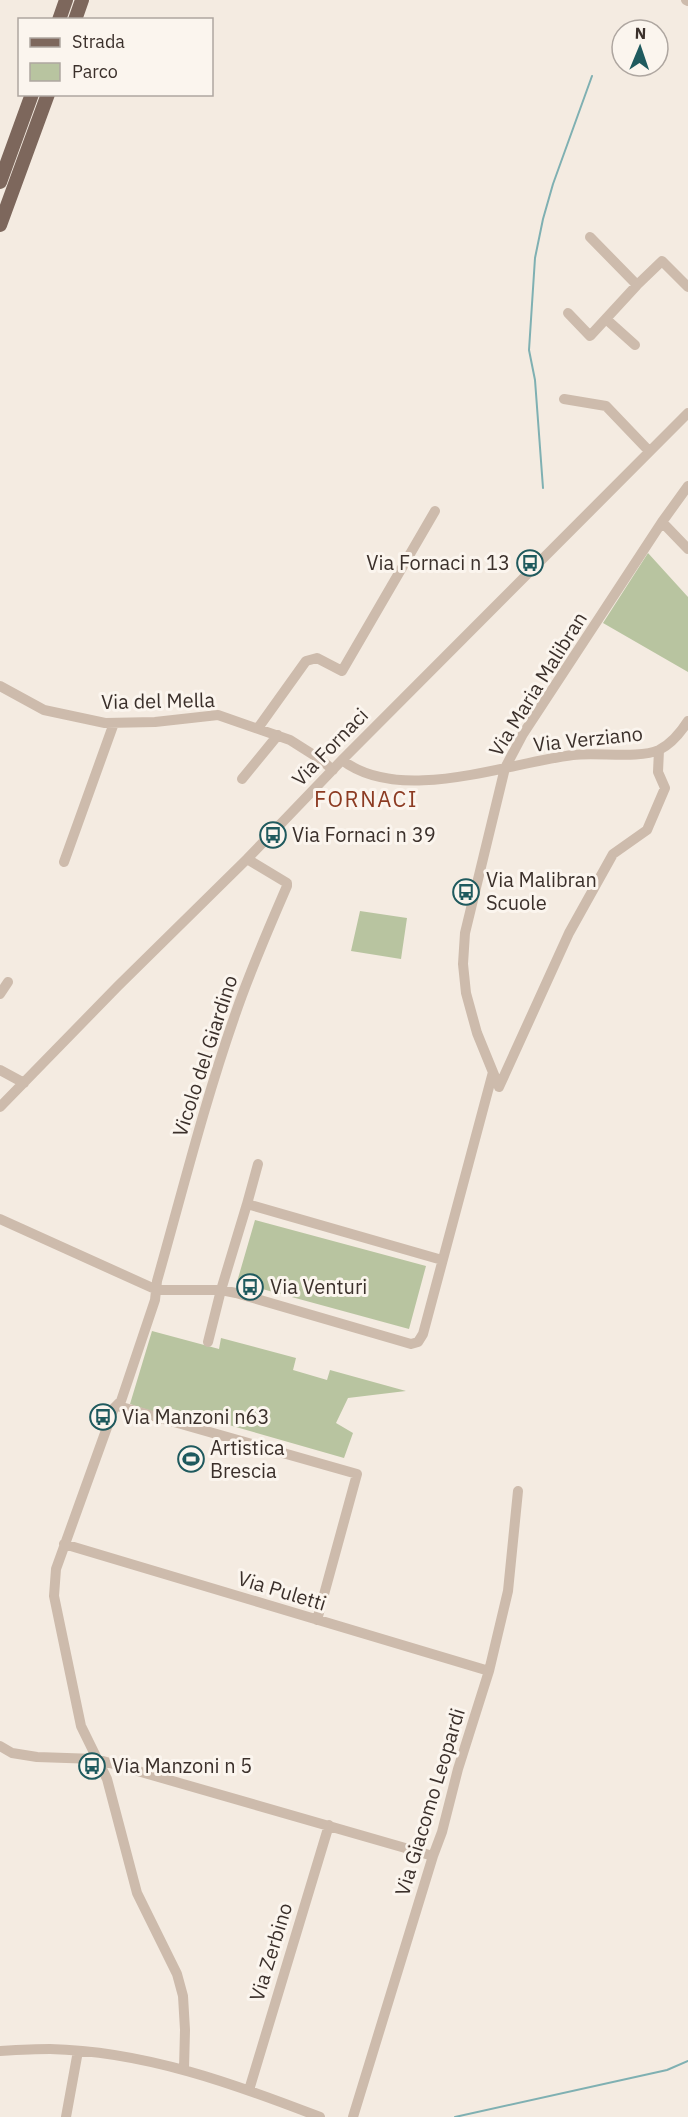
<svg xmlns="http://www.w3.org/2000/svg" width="688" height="2117" font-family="'IBM Plex Sans',sans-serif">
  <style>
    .green { fill: #b8c4a0 }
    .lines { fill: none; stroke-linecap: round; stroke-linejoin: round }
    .stream { stroke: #7fb0b2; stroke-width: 2 }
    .minor { stroke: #cdbbac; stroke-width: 10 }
    .major { stroke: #7d675c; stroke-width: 14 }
    .labels { text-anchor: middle; stroke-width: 6; stroke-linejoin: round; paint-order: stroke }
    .poi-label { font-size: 20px; fill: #3b302b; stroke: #fbf5ee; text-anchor: start }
    .street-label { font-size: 20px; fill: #3b302b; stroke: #fbf5ee }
    .quarter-label { font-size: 22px; letter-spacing: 1.5px; fill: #8c3b22; stroke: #fbf5ee }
  </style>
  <rect width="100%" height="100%" fill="#f4ebe1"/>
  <path class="green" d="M648 553 688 597V672L603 623Z
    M360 911 407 918 401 959 351 951Z
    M255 1220 426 1266 409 1329 237 1282Z
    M152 1331 219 1349 221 1338 296 1358 293 1370 327 1380 330 1370 406 1391 348 1398 336 1423 353 1433 344 1458 166 1407 160 1414 130 1404Z"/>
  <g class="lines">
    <path class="stream" d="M543 488 535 380 529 350 535 258 543 219 553 184 592 76
      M455 2117 667 2070 688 2061"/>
    <path class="minor" d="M686 0 688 1
      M590 237 637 285
      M568 313 590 336 637 285 662 261 688 287
      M606 319 635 345
      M564 399 606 406 649 451
      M662 522 688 549
      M0 686 44 710 105 723 155 722 218 715 290 740 320 759 333 770
      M258 728 306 661 317 658 342 671 435 511
      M342 760C400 805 507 763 573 755 597 752 639 759 659 750 671 744 681 732 688 721
      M242 779 278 735
      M64 862 114 723
      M0 994 8 982
      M0 1070 24 1083
      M499 1087 477 1033 466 993 463 964 465 933 505 768 523 734 662 522 688 486
      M499 1087 569 933 613 854 647 830 665 788 658 772 659 750
      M0 1107 118 986 247 859 342 760 688 413
      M247 1204 258 1164
      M0 1219 157 1290H221L236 1293 411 1344 418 1342 423 1334 493 1072
      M208 1342 221 1290 247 1204 442 1260
      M118 1406 357 1474 317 1620
      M64 1544 489 1671
      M0 1746 12 1753 37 1757 96 1759 433 1856
      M0 2051C17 2050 34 2049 50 2049 144 2051 235 2084 320 2117
      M184 2069 185 2030 183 1996 177 1974 137 1893 107 1779 81 1726 54 1596 56 1569 114 1408 121 1401 155 1300 157 1281C182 1193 204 1104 234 1018 249 973 268 930 287 886V883L247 859
      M249 2090 329 1825
      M66 2117 78 2051
      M353 2117 433 1856 442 1832 458 1769 489 1671 508 1591 518 1491"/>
    <path class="major" d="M59 20 66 0
      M75 20 82 0
      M0 182 32 94
      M0 225 48 94"/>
  </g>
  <defs>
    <g id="bus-ring" transform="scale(1.35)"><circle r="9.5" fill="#fbf5ee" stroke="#1f5a5e" stroke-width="1.5"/><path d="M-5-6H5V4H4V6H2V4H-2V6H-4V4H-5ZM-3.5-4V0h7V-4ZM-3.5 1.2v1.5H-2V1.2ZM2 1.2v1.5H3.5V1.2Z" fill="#1f5a5e"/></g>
    <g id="stadium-ring" transform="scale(1.35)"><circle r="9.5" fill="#fbf5ee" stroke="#1f5a5e" stroke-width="1.5"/><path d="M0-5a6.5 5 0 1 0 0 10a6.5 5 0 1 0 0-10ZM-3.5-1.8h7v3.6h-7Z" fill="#1f5a5e"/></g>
  </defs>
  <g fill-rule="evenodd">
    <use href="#bus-ring" x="530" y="563"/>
    <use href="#bus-ring" x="273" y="835"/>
    <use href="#bus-ring" x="466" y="892"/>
    <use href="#bus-ring" x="250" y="1287"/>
    <use href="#bus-ring" x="103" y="1417"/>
    <use href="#stadium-ring" x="191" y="1459"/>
    <use href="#bus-ring" x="92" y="1766"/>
  </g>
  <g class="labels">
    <g class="poi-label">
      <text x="510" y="570" text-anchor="end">Via Fornaci n 13</text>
      <text x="292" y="842">Via Fornaci n 39</text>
      <text x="486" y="887">Via Malibran<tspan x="486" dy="23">Scuole</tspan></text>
      <text x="270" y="1294">Via Venturi</text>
      <text x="122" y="1424">Via Manzoni n63</text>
      <text x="210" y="1455">Artistica<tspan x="210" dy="23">Brescia</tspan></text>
      <text x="112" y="1773">Via Manzoni n 5</text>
    </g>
    <g class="street-label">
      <text transform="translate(538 684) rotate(-58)" y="7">Via Maria Malibran</text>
      <text transform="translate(158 701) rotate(-1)" y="7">Via del Mella</text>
      <text transform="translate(588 739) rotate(-6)" y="7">Via Verziano</text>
      <text transform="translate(330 747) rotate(-46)" y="7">Via Fornaci</text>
      <text transform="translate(205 1056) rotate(-72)" y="7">Vicolo del Giardino</text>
      <text transform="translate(282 1591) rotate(17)" y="7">Via Puletti</text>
      <text transform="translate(430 1802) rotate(-73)" y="7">Via Giacomo Leopardi</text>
      <text transform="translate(271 1952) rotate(-73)" y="7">Via Zerbino</text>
    </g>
    <g class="quarter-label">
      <text x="366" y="807">FORNACI</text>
    </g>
  </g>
  <rect x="18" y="18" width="195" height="78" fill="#fbf5ee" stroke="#aea6a0" stroke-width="1.5"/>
  <rect x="30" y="38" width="30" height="9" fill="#7d675c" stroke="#aea6a0" stroke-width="1.5"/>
  <text x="72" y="48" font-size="18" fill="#3b302b">Strada</text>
  <rect x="30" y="63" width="30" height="18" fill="#b8c4a0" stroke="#aea6a0" stroke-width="1.5"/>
  <text x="72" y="78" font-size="18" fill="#3b302b">Parco</text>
  <g transform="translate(640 48) rotate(2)"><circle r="28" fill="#fbf5ee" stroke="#aea6a0" stroke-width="1.5"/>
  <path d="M0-4.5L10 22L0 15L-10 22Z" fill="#1f5a5e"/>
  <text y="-9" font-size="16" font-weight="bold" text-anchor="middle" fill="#3b302b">N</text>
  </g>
</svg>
